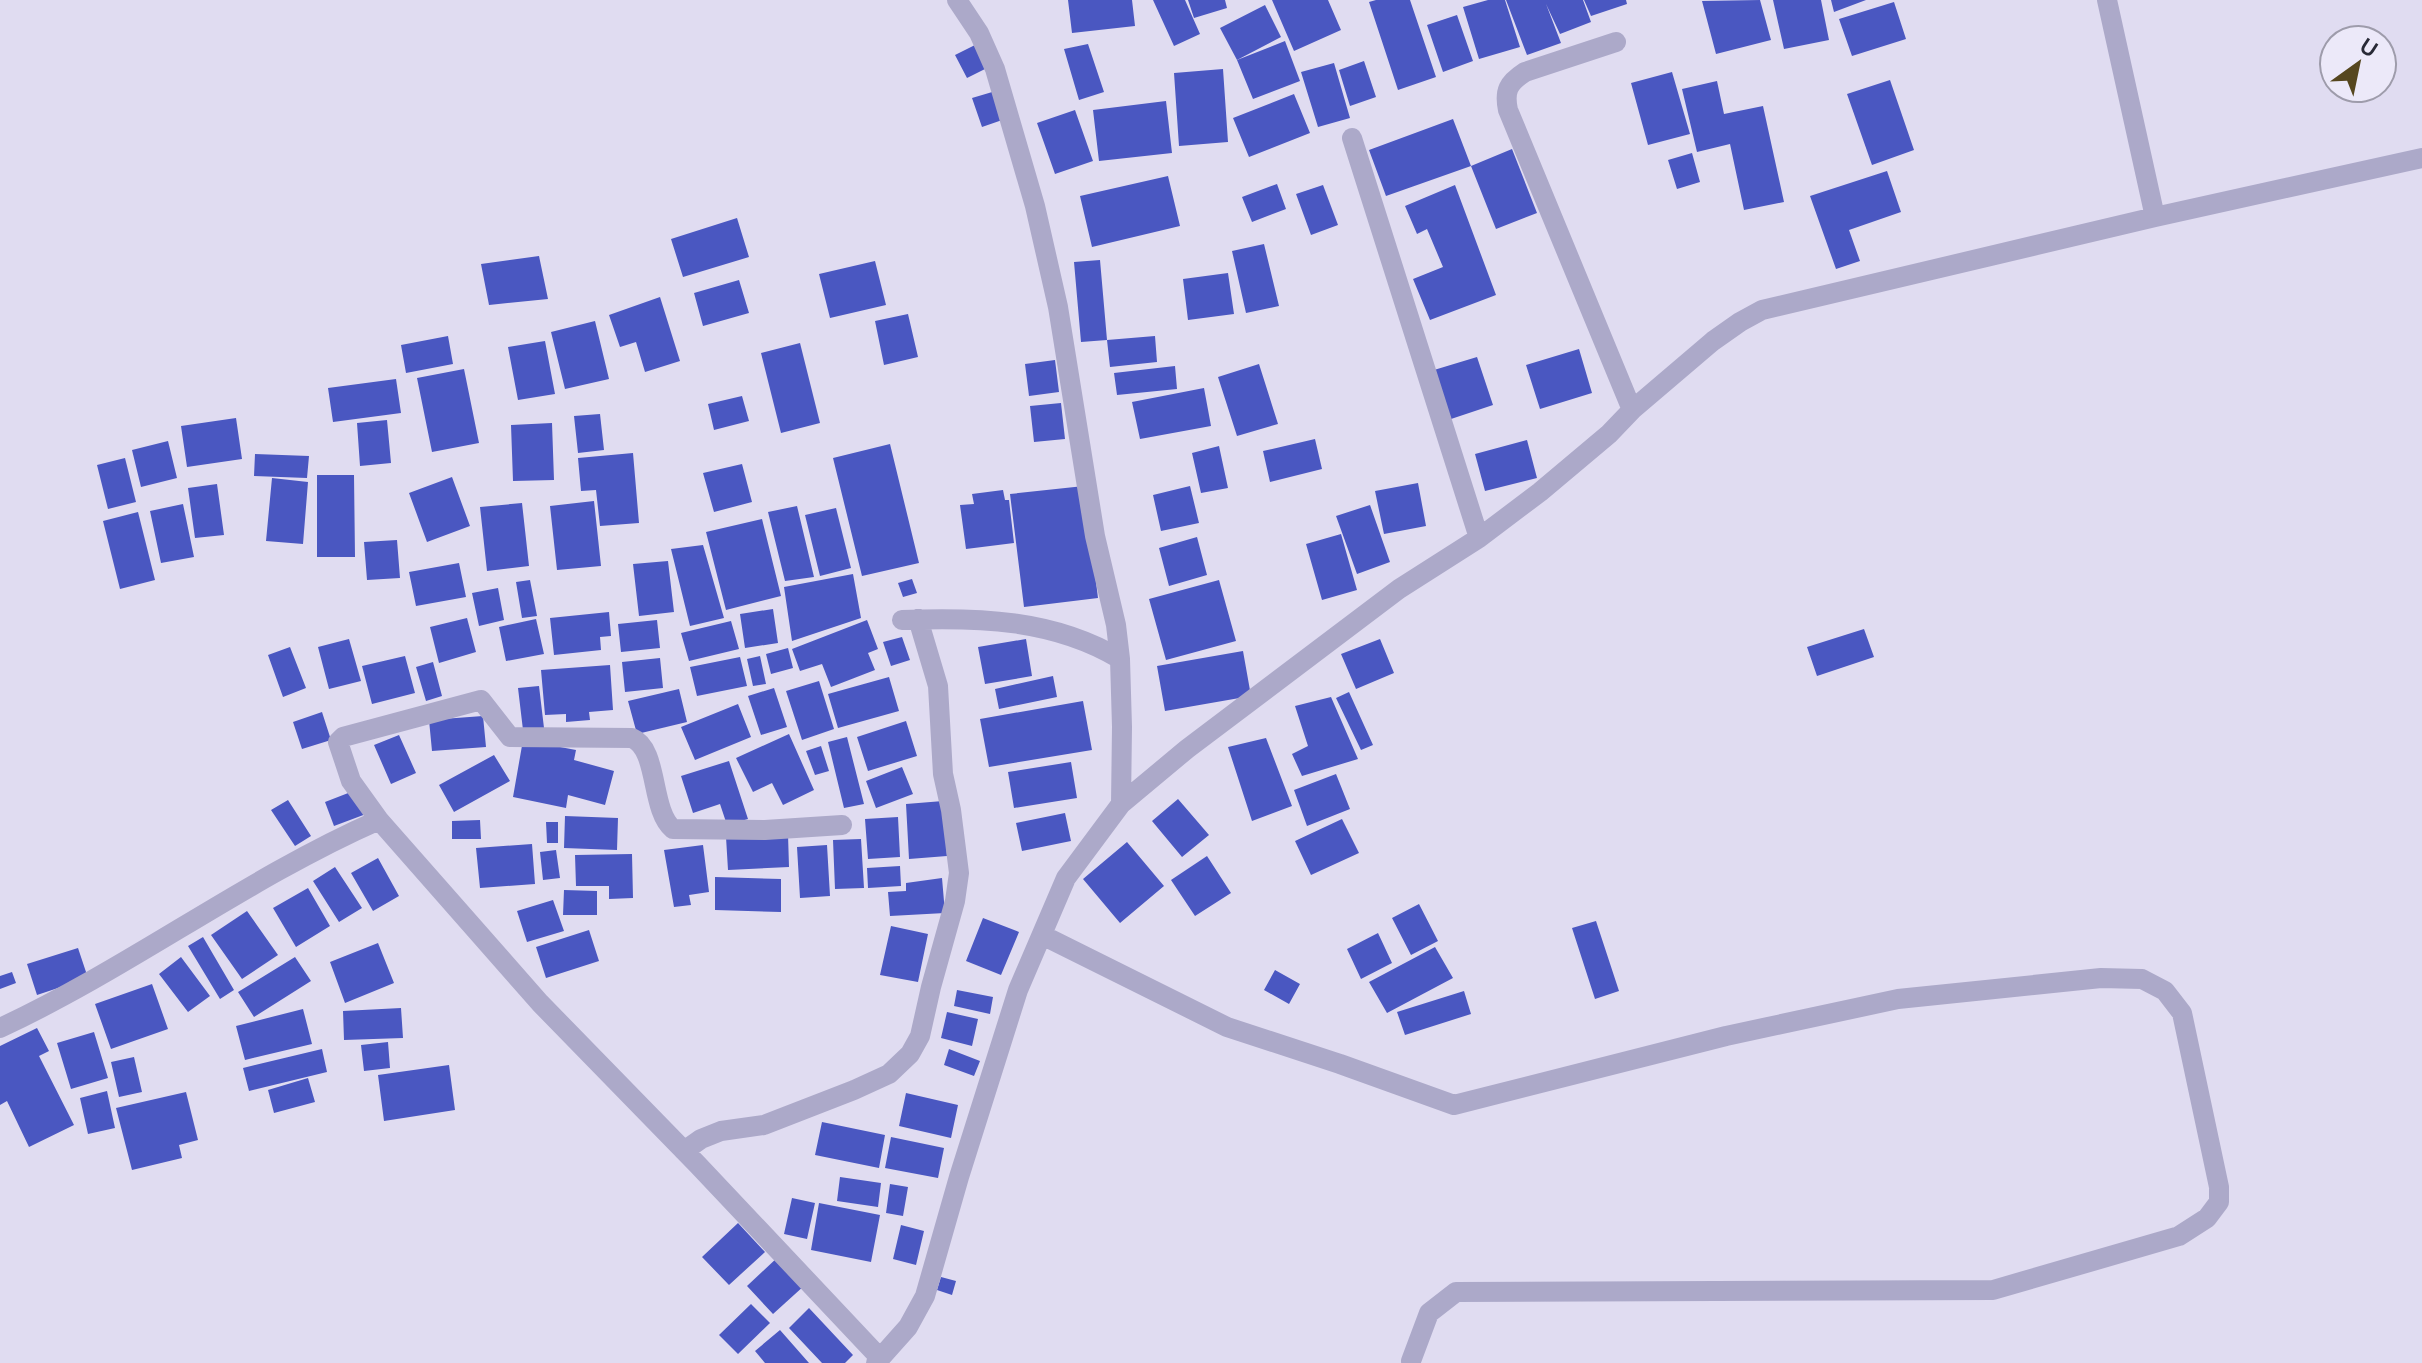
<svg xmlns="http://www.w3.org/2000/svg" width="2422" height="1363" font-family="Cabin,sans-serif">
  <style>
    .building { fill: #4a57c1 }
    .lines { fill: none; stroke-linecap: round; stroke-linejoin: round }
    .minor { stroke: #aca9c9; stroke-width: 20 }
  </style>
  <rect width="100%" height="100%" fill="#e0dcf1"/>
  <path class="building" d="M1068 0H1132L1135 26 1072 33Z
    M1153 0H1185L1200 34 1174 46Z
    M1188 0H1225L1227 8 1194 18Z
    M1272 0H1328L1341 30 1294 51Z
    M1376 0H1410L1436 77 1398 90 1369 2Z
    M1488 0H1505L1520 47 1479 59 1463 7Z
    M1506 0H1583L1591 22 1560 34 1546 4 1561 43 1527 55Z
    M1584 0H1626L1627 4 1591 16Z
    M1760 0 1771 40 1716 54 1702 1Z
    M1773 0H1821L1829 40 1784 49Z
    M1831 0H1866L1834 12Z
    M1894 2 1906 39 1852 56 1839 19Z
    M1265 5 1281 37 1237 60 1285 41 1300 81 1253 99 1237 60 1220 28Z
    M1457 15 1473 61 1443 72 1427 25Z
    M977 44 989 67 967 78 955 55Z
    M1088 44 1104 92 1079 100 1064 49Z
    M1364 61 1376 97 1350 106 1339 70Z
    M1334 63 1350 118 1318 127 1301 72Z
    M1223 69 1228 142 1179 146 1174 73Z
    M1672 72 1690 134 1648 145 1631 83Z
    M1890 80 1914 150 1872 165 1847 94Z
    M1717 81 1724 114 1763 106 1784 202 1744 210 1730 144 1697 152 1682 89Z
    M999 90 1008 118 982 127 972 98Z
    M1294 94 1310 133 1249 157 1233 118Z
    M1166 101 1172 153 1099 161 1093 110Z
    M1075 110 1093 161 1055 174 1037 123Z
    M1453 119 1471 166 1512 149 1537 213 1496 229 1471 166 1386 196 1369 150Z
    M1692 153 1700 182 1677 189 1668 160Z
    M1887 171 1901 212 1849 230 1860 261 1836 269 1810 196Z
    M1168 176 1180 226 1092 247 1080 196Z
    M1277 184 1286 209 1252 222 1242 197Z
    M1323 185 1338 225 1311 235 1296 194Z
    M1455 185 1496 295 1430 320 1413 279 1443 267 1427 229 1417 234 1405 206Z
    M737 218 749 257 683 277 671 239Z
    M1264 244 1279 306 1246 313 1232 251Z
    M539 256 548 299 489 305 481 264Z
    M1100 260 1107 340 1155 336 1157 362 1110 367 1107 340 1081 342 1074 262Z
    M875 261 886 305 830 318 819 274Z
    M1228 273 1234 314 1188 320 1183 279Z
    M739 280 749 313 703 326 694 293Z
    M660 297 680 361 645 372 636 342 620 347 609 315Z
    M908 314 918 357 884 365 875 321Z
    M595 321 609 379 565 389 551 332Z
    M448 336 453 364 406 373 401 345Z
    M545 341 555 394 518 400 508 347Z
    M800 343 820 423 781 433 761 353Z
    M1579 349 1592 393 1540 409 1526 365Z
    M1477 357 1493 405 1451 419 1434 370Z
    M1055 360 1059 392 1029 396 1025 364Z
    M1259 364 1278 424 1237 436 1218 377Z
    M1175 366 1177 389 1117 395 1114 373Z
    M464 369 479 443 432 452 417 378Z
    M396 379 401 413 333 422 328 388Z
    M1204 388 1211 426 1140 439 1132 402Z
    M742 396 749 421 714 430 708 404Z
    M1061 403 1065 439 1034 442 1030 406Z
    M600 414 604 450 578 453 574 416Z
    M236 418 242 459 187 467 181 426Z
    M387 420 391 463 360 466 357 423Z
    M552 423 554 480 513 481 511 425Z
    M1315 439 1322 469 1270 482 1263 451Z
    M1527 440 1537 478 1485 491 1475 454Z
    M168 441 177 478 141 487 132 450Z
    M890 444 919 563 862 576 833 458Z
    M1219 446 1228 488 1201 493 1192 453Z
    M633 453 639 523 600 526 596 490 581 491 578 458Z
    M255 454 309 456 307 478 254 476Z
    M125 458 136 502 108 509 97 465Z
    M742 464 752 502 714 512 703 473Z
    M317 475H354L355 557H317Z
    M452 477 470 526 427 542 409 493Z
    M272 478 308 482 303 544 266 541Z
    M1418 483 1426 526 1384 534 1375 491Z
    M217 484 224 535 195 538 188 488Z
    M1084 486 1098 598 1024 607 1010 494Z
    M1190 486 1199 523 1161 531 1153 495Z
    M1003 490 1005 500H1009L1014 543 966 549 960 505 974 504 972 494Z
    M594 501 601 566 557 570 550 506Z
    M522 503 529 566 487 571 480 507Z
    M183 504 194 557 161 563 150 511Z
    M1370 505 1390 562 1357 574 1336 516Z
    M797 506 814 577 785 581 768 512Z
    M836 508 851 568 820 576 805 515Z
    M138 512 155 580 120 589 103 521Z
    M762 519 781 596 726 610 706 532Z
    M1341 534 1357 590 1322 600 1306 544Z
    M1197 537 1207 575 1169 586 1159 548Z
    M397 540 400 578 367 580 364 542Z
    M703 545 724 618 690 626 671 549Z
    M668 561 674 612 639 616 633 564Z
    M459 563 466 597 416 606 409 572Z
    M853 574 861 618 792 641 784 587Z
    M912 579 917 593 903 597 898 583Z
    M530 580 537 616 522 618 516 582Z
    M1219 580 1236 641 1166 660 1149 599Z
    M498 588 504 620 479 626 472 593Z
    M773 609 778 643 745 648 740 614Z
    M609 612 611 636 600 637 601 650 554 655 550 618Z
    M467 618 476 652 439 663 430 627Z
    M536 619 544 654 506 661 499 627Z
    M657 620 660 648 621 652 618 624Z
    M867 620 878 649 868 653 875 670 831 687 822 664 800 671 792 649Z
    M731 621 739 649 689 661 681 633Z
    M1864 629 1874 657 1817 676 1807 647Z
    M902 637 910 660 891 666 883 642Z
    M349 639 361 681 329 689 318 647Z
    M1026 639 1032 676 985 684 978 647Z
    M1380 639 1394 673 1356 689 1341 654Z
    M290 647 306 688 283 697 268 655Z
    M788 648 793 668 771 674 766 654Z
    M1243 651 1251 696 1165 711 1157 666Z
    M405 656 415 693 372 704 362 666Z
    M760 656 766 684 753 686 747 659Z
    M740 657 747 686 697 696 690 667Z
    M660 658 663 688 625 692 622 662Z
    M433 662 442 696 426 701 416 667Z
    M610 665 613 710 589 712 590 720 566 722V714L545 715 541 670Z
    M1053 676 1057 697 999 709 995 689Z
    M889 677 899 711 838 728 828 694Z
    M819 681 834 729 802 740 786 691Z
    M539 686 544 728 523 730 518 688Z
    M774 688 787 727 761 735 748 696Z
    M679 689 687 722 637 734 628 701Z
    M1349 692 1373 745 1361 750 1336 698Z
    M1331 697 1358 759 1302 776 1292 754 1308 746 1295 706Z
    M1083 701 1092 750 989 767 980 719Z
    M738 704 751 737 695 760 681 727Z
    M322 712 331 740 302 749 293 722Z
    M483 716 486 747 432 751 429 720Z
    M906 721 917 756 868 771 857 737Z
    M789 734 814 790 783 805 772 783 753 792 736 758Z
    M399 735 416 773 391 784 374 745Z
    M847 737 864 804 844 808 828 742Z
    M1266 738 1292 806 1252 821 1228 747Z
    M523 740 576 750 574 760 614 771 605 805 568 795 566 808 513 797Z
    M821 746 829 771 815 775 806 751Z
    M494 755 510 781 454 812 439 785Z
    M729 761 748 819 727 825 720 804 693 813 681 776Z
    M1071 762 1077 798 1014 808 1008 772Z
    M902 767 913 794 876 808 866 781Z
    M1336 774 1350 809 1307 826 1294 790Z
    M356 790 366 814 334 826 325 802Z
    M1178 799 1209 835 1182 857 1152 821Z
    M288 800 311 836 295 846 271 810Z
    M943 801 947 856 909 859 906 804Z
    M1065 813 1071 841 1022 851 1016 823Z
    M565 816 618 818 617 850 564 848Z
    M898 817 900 857 868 859 865 819Z
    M1342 819 1359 853 1311 875 1295 841Z
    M480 820 481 839H452V821Z
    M546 822H558V843H547Z
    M788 834 789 867 728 870 726 837Z
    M861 839 864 888 835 889 833 840Z
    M1127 842 1164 886 1120 923 1083 879Z
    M532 844 535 884 480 888 476 848Z
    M703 845 709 892 689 895 691 905 674 907 664 850Z
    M827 845 830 896 800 898 797 847Z
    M556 850 560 878 543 880 540 852Z
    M632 854 633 898 609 899V886H576L575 855Z
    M1207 856 1231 893 1195 916 1171 880Z
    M378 858 399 896 373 911 351 873Z
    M900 866 901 886 868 888 867 868Z
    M335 867 362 908 339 922 313 881Z
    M715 877 781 879V912L715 910Z
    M942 878 945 913 890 916 888 892 906 891V883Z
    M308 888 330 926 296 947 273 908Z
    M564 890 597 891V915H563Z
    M553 900 564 931 527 942 517 911Z
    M1419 904 1438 941 1411 955 1392 918Z
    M247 911 278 955 242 979 211 935Z
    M983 918 1019 932 1001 975 966 961Z
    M1596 921 1619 991 1595 999 1572 928Z
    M891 926 928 934 918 982 880 975Z
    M589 930 599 961 546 978 536 947Z
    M1378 933 1392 963 1361 979 1347 949Z
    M203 937 234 990 220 999 188 946Z
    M378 943 394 983 345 1003 330 962Z
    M1435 947 1453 978 1387 1013 1369 982Z
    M78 948 88 978 37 995 27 964Z
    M181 957 210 996 188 1012 159 974Z
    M295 957 311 981 254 1017 238 992Z
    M1275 970 1300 984 1289 1004 1264 990Z
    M12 972 16 983 0 989V976Z
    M152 984 168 1029 111 1049 95 1004Z
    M957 990 993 997 990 1014 954 1006Z
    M1464 991 1471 1014 1405 1035 1397 1012Z
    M401 1008 403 1038 344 1040 343 1011Z
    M303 1009 312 1044 245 1060 236 1026Z
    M947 1012 978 1019 972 1046 941 1038Z
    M37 1028 49 1051 39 1056 74 1125 29 1147 7 1101 0 1105V1046Z
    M94 1032 108 1078 71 1089 57 1043Z
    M388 1042 390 1068 364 1071 361 1045Z
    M322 1049 327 1072 249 1091 243 1068Z
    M949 1049 980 1061 974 1076 944 1065Z
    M134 1057 142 1092 119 1097 111 1062Z
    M449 1065 455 1110 384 1121 378 1075Z
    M308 1078 315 1102 274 1113 268 1090Z
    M107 1091 115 1128 88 1134 80 1098Z
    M186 1092 198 1140 179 1145 182 1158 132 1170 116 1108Z
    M906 1093 958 1105 951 1138 899 1126Z
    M822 1122 885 1135 879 1168 815 1155Z
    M891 1137 944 1148 938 1178 885 1168Z
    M840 1177 881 1183 878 1207 837 1201Z
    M890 1184 908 1187 903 1216 886 1213Z
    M792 1198 815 1203 807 1239 784 1234Z
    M819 1203 880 1215 871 1262 811 1250Z
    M738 1223 765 1252 729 1285 702 1257Z
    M901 1225 924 1231 916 1265 893 1259Z
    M779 1256 805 1285 773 1314 747 1286Z
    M941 1277 956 1281 952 1295 937 1290Z
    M751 1304 770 1323 738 1354 719 1335Z
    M809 1308 853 1355 845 1363H822L789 1328Z
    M780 1330 809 1363H765L755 1351Z"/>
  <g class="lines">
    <path class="minor" d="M957 0 979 33 995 69 1035 206 1058 307 1095 536 1116 625 1120 659 1122 727 1121 804
      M2107 0 2155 217
      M1616 42 1525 72C1508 83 1504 91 1508 110L1632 410
      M1352 138 1479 538
      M902 620C977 617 1054 619 1120 659
      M842 825 765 830 673 829C650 810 659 749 632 738L510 737 481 700 343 737 338 742 351 781 379 820 540 1003 697 1164 880 1358
      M1042 935 1227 1027 1340 1064 1454 1105 1726 1036 1898 999 2101 978 2142 979 2165 991 2182 1013 2219 1187V1202L2207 1218 2179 1236 1993 1290 1456 1292 1429 1313 1411 1361
      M0 1028C131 967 247 878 379 820
      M684 1151 701 1139 721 1131 764 1125 854 1090 889 1074 910 1054 920 1036 931 987 955 901 959 873 951 810 943 774 938 686 918 619
      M876 1363 908 1327 925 1296 959 1177 1018 990 1066 878 1121 804 1187 749 1399 589 1479 538 1540 492 1609 434 1632 410 1713 341 1740 322 1762 310 2155 217 2422 158"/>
  </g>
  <g transform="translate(2358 64) rotate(33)"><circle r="38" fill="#ece9f9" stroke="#9e9cab" stroke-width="2"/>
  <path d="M0-6L14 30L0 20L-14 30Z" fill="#56471f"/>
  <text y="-12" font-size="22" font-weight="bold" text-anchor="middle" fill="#282936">U</text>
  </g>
</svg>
